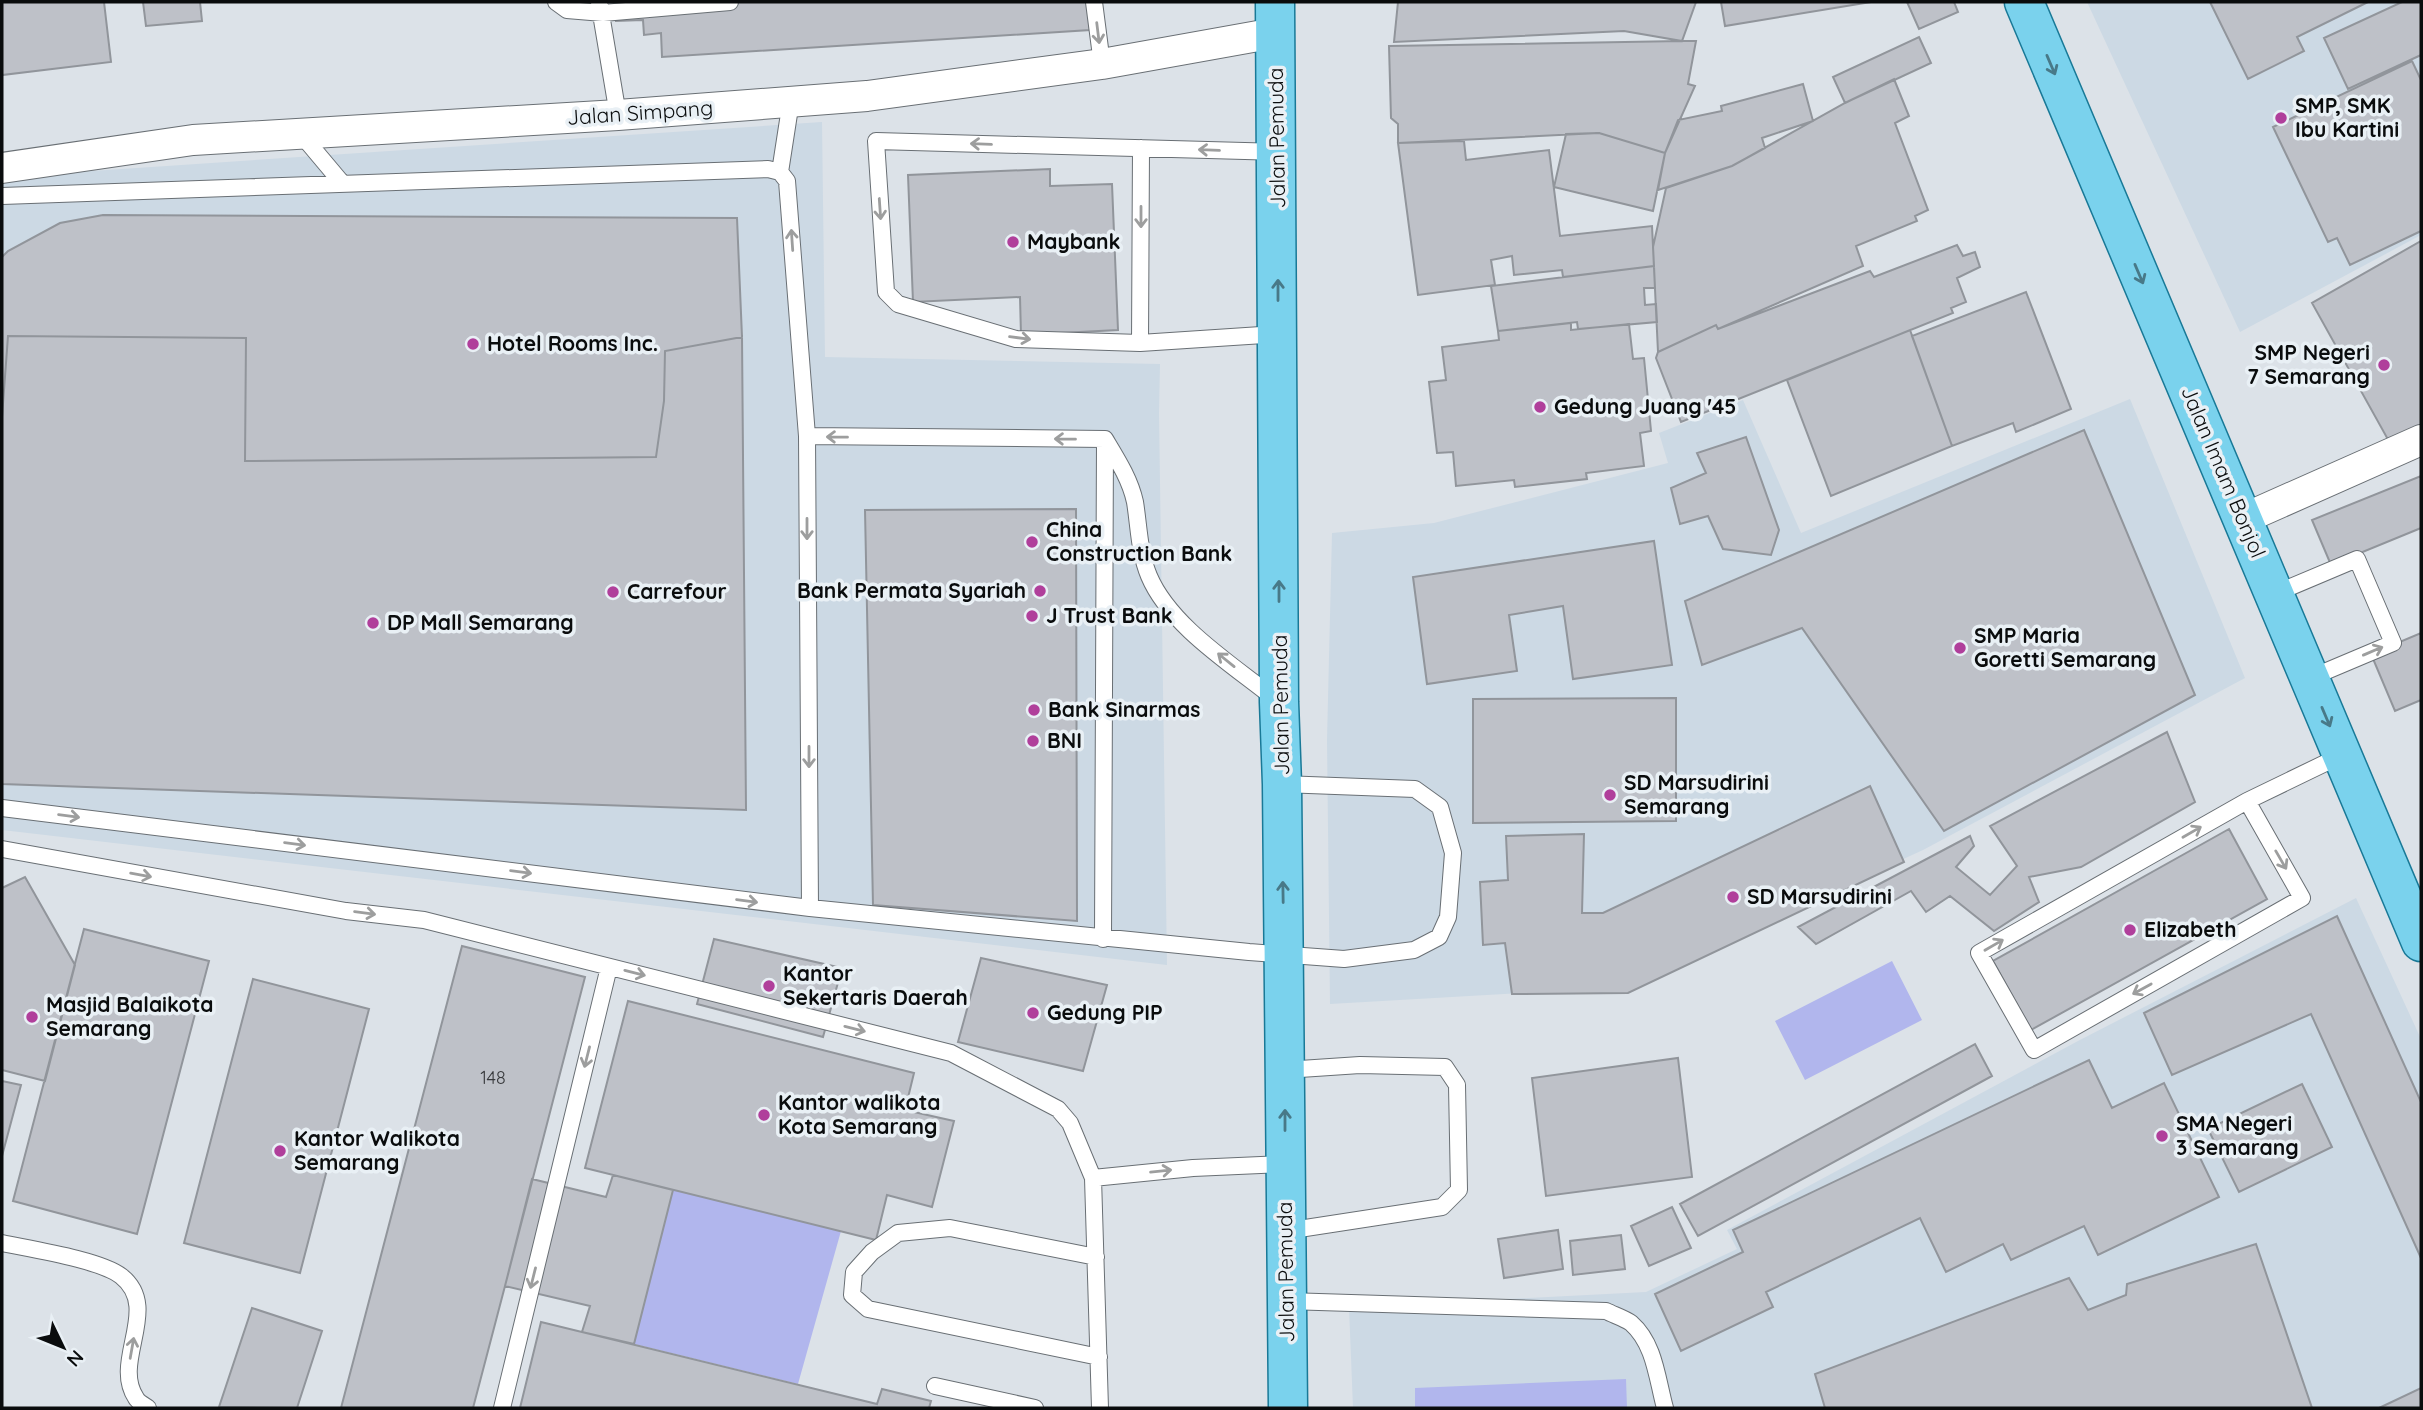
<svg xmlns="http://www.w3.org/2000/svg" width="2423" height="1410" font-family="Quicksand,sans-serif">
  <style>
    .built { fill: #ccd9e4 }
    .green { fill: #b1b6ed }
    .building { fill: #bec1c8; stroke: #91959b; stroke-width: 2 }
    .lines { fill: none; stroke-linecap: round; stroke-linejoin: round }
    .service-casing { stroke: #696f74; stroke-width: 18 }
    .minor-casing { stroke: #696f74; stroke-width: 32 }
    .primary-casing { stroke: #197997; stroke-width: 41 }
    .service { stroke: #fff; stroke-width: 16 }
    .minor { stroke: #fff; stroke-width: 30 }
    .primary { stroke: #7ad2ed; stroke-width: 38 }
    .oneway { stroke: #9d9e9e }
    .oneway2 { stroke: #487988 }
    .poi-dot { fill: #b03f9b; stroke: #e9f0f5; stroke-width: 2.5 }
    .labels { text-anchor: middle; stroke-width: 7; stroke-linejoin: round; paint-order: stroke }
    .number-label { font-size: 18px; fill: #37393c }
    .poi-label { font-size: 21px; font-weight: bold; fill: #0a0c0d; stroke: #e9f0f5; text-anchor: start }
    .street-label { font-size: 21px; fill: #0a0c0d; stroke: #e9f0f5 }
  </style>
  <rect width="100%" height="100%" fill="#dce2e8"/>
  <path class="built" d="M2087 2H2421V235L2240 332Z
    M822 122 825 357 1160 364 1159 413 1167 965 2 830V183L47 174Z
    M2130 399 2245 678 1923 850 1624 987 1330 1004 1327 740 1332 533 1434 523 1668 463 1659 433 1743 400 1801 533Z
    M2356 898 2421 1039V1408H1353L1349 1307 1646 1292 1737 1249 1727 1230 2078 1041Z"/>
  <path class="green" d="M1892 961 1922 1020 1805 1080 1775 1021Z
    M673 1190 841 1231 798 1384 634 1344Z
    M1626 1379 1627 1408H1415V1388Z"/>
  <path class="building" d="M2 2H104L111 62 2 75Z
    M143 2H200L202 21 146 26Z
    M615 2H1088L1090 30 662 57 661 33 644 35 643 20 616 21Z
    M1398 2H1696L1682 41 1624 31 1394 42Z
    M1721 2H1871L1725 26Z
    M1907 2H1954L1958 12 1919 29Z
    M2210 2H2368L2297 37 2304 51 2248 79Z
    M2402 2H2421V55L2348 89 2324 38Z
    M1919 37 1931 63 1845 103 1833 77Z
    M1682 41H1696L1688 84 1695 86 1665 153 1599 133 1398 143V124L1391 118 1389 46Z
    M2412 61 2421 80V231L2350 265 2337 238 2328 242 2273 127Z
    M1894 79 1909 116 1895 123 1928 210 1915 216 1917 221 1856 246 1863 266 1718 329 1716 325 1658 352 1653 247 1666 188 1732 166 1845 103Z
    M1803 84 1813 121 1762 138 1765 148 1732 166 1658 190 1665 153 1678 120 1722 111 1721 106Z
    M1599 133 1665 153 1653 211 1554 187 1566 134Z
    M1464 141 1466 160 1549 150 1560 236 1652 226 1654 266 1563 277 1562 270 1514 275 1512 256 1491 260 1495 285 1418 295 1398 143Z
    M1050 169V186L1112 184 1118 330 1021 335 1020 297 913 302 908 175Z
    M103 215 737 218 742 337 665 351 664 401 656 457 245 461 246 338 8 336 2 417V257L8 251 60 223Z
    M2421 241V428L2391 445 2312 303Z
    M1957 245 1963 256 1975 252 1980 267 1957 278 1966 302 1951 308 1953 313 1681 422 1656 358 1658 352 1716 325 1718 329 1870 271 1874 277Z
    M1654 266 1655 288H1644L1645 305 1656 304 1657 322 1578 329 1577 322 1498 331 1491 286Z
    M2026 292 2071 409 2016 432 2013 423 1952 446 1912 336Z
    M1571 323V330L1629 324 1633 359 1644 358 1651 431 1640 433 1644 466 1586 473 1587 479 1515 487 1514 480 1456 486 1453 452 1437 453 1429 382 1446 380 1442 347 1499 340 1498 331Z
    M1910 330 1952 446 1831 496 1787 380Z
    M8 336 246 338 245 461 656 457 664 401 665 351 742 337 746 810 2 784V417Z
    M2084 430 2195 695 1944 831 1802 628 1702 665 1685 601Z
    M1746 437 1779 530 1771 555 1723 549 1708 516 1680 524 1671 488 1706 473 1697 453Z
    M2421 476V528L2331 565 2312 520Z
    M1076 509 1077 921 873 905 865 510Z
    M1654 541 1672 665 1573 679 1563 606 1509 615 1517 671 1427 684 1413 577Z
    M2421 633V700L2395 711 2371 654Z
    M1676 698V821L1473 823V699Z
    M2167 732 2195 802 2081 867 2029 877 2039 902 1994 931 1950 896 1926 912 1911 891 1816 944 1798 927 1970 836 1974 846 1956 867 1990 895 2017 866 1990 826Z
    M1870 786 1904 862 1628 993 1512 994 1505 943 1483 945 1480 882 1508 880 1506 836 1584 834 1582 913H1603Z
    M2229 829 2267 899 2031 1030 1993 961Z
    M25 877 75 965 45 1081 2 1070V888Z
    M2337 916 2421 1102V1258L2311 1014 2172 1075 2144 1013Z
    M84 929 209 961 137 1234 13 1201Z
    M714 939 842 968 823 1037 697 1004Z
    M462 946 585 977 505 1286 473 1408H341Z
    M981 958 1107 985 1083 1071 958 1042Z
    M253 979 369 1009 300 1273 184 1243Z
    M628 1001 914 1073 905 1110 954 1121 932 1207 887 1195 876 1240 585 1168Z
    M1975 1044 1992 1076 1698 1236 1680 1204Z
    M1678 1058 1692 1177 1546 1196 1532 1078Z
    M2089 1060 2112 1108 2164 1083 2219 1197 2098 1255 2084 1226 2011 1260 2003 1244 1946 1272 1920 1218 1766 1292 1773 1307 1681 1351 1655 1294 1743 1252 1733 1230Z
    M2 1081 21 1085 2 1156Z
    M2302 1084 2332 1147 2239 1192 2208 1129Z
    M613 1175 673 1190 634 1344 582 1332 590 1306 505 1286 532 1179 606 1197Z
    M1672 1207 1691 1248 1649 1266 1631 1226Z
    M1558 1230 1563 1269 1504 1278 1498 1239Z
    M1621 1235 1625 1269 1573 1275 1570 1241Z
    M2256 1244 2312 1408H1825L1815 1374 2069 1278 2088 1310 2126 1295 2127 1284Z
    M252 1308 322 1331 297 1408 219 1407Z
    M541 1322 877 1404 882 1389 931 1401 929 1408H520Z
    M2421 1388V1408H2379Z"/>
  <g class="lines">
    <g class="service-casing">
      <path id="service" d="M556 2 567 10 603 13 730 2
        M599 2 618 115
        M1094 2 1102 64
        M300 133 342 183
        M1277 152 876 141 886 292 898 304 1016 339 1140 343 1278 334
        M780 172 791 101
        M2 196 768 169 780 172 787 181 807 436 1105 439C1117 459 1130 479 1135 502 1139 527 1139 552 1149 576 1170 626 1233 665 1275 699
        M1140 343 1141 148
        M807 436 810 908
        M2274 594 2357 559 2393 643 2310 678
        M2247 801 2302 898 2034 1050 1979 953 2247 801 2342 755
        M2 808 810 908 1249 952 1344 959 1414 950 1439 937 1448 917 1453 853 1440 807 1415 789 1282 784
        M2 849 346 911 424 920 951 1053 1058 1109 1070 1123 1093 1178 1100 1408
        M1103 939 1105 441
        M1285 1070 1360 1065 1445 1067 1457 1085 1459 1190 1442 1207 1286 1231
        M1093 1178 1193 1168 1285 1164
        M2 1243C30 1249 101 1260 121 1276 162 1308 111 1361 136 1398 138 1402 144 1405 148 1408
        M1096 1257 950 1228 898 1233 872 1252 854 1272 852 1295 868 1309 1099 1357
        M1287 1301 1606 1311C1614 1315 1624 1318 1631 1323 1655 1344 1657 1379 1665 1408
        M935 1386 1035 1408
        M502 1408 609 967"/>
    </g>
    <g class="minor-casing">
      <path id="minor" d="M2 168 193 140 618 115 867 96 1102 64 1275 33
        M2243 519 2421 440"/>
    </g>
    <g class="primary-casing">
      <path id="primary" d="M1275 2 1279 702 1282 784 1288 1408
        M2024 2 2421 942"/>
    </g>
    <use href="#service" class="service"/>
    <use href="#minor" class="minor"/>
    <use href="#primary" class="primary"/>
  </g>
  <defs><path id="oneway-shaft" d="M-6 0H5M1.5-3L5.5 0L1.5 3" fill="none" stroke-width="1.6" stroke-linecap="round" stroke-linejoin="round" transform="scale(1.75)"/></defs>
  <g class="oneway">
    <use href="#oneway-shaft" transform="translate(1098 33) rotate(83)"/>
    <use href="#oneway-shaft" transform="translate(981 144) rotate(-178)"/>
    <use href="#oneway-shaft" transform="translate(1209 150) rotate(-178)"/>
    <use href="#oneway-shaft" transform="translate(880 209) rotate(86)"/>
    <use href="#oneway-shaft" transform="translate(1141 217) rotate(90)"/>
    <use href="#oneway-shaft" transform="translate(792 240) rotate(-94)"/>
    <use href="#oneway-shaft" transform="translate(1020 338) rotate(7)"/>
    <use href="#oneway-shaft" transform="translate(837 437) rotate(-179)"/>
    <use href="#oneway-shaft" transform="translate(1065 439) rotate(-179)"/>
    <use href="#oneway-shaft" transform="translate(807 529) rotate(90)"/>
    <use href="#oneway-shaft" transform="translate(2373 651) rotate(-23)"/>
    <use href="#oneway-shaft" transform="translate(1226 660) rotate(-141)"/>
    <use href="#oneway-shaft" transform="translate(809 757) rotate(90)"/>
    <use href="#oneway-shaft" transform="translate(69 816) rotate(7)"/>
    <use href="#oneway-shaft" transform="translate(2192 832) rotate(-30)"/>
    <use href="#oneway-shaft" transform="translate(295 844) rotate(7)"/>
    <use href="#oneway-shaft" transform="translate(2281 860) rotate(60)"/>
    <use href="#oneway-shaft" transform="translate(521 872) rotate(7)"/>
    <use href="#oneway-shaft" transform="translate(141 875) rotate(10)"/>
    <use href="#oneway-shaft" transform="translate(747 901) rotate(7)"/>
    <use href="#oneway-shaft" transform="translate(365 913) rotate(7)"/>
    <use href="#oneway-shaft" transform="translate(1994 945) rotate(-30)"/>
    <use href="#oneway-shaft" transform="translate(635 973) rotate(14)"/>
    <use href="#oneway-shaft" transform="translate(2142 989) rotate(151)"/>
    <use href="#oneway-shaft" transform="translate(855 1029) rotate(14)"/>
    <use href="#oneway-shaft" transform="translate(587 1057) rotate(104)"/>
    <use href="#oneway-shaft" transform="translate(1161 1171) rotate(-6)"/>
    <use href="#oneway-shaft" transform="translate(533 1278) rotate(104)"/>
    <use href="#oneway-shaft" transform="translate(132 1348) rotate(-80)"/>
  </g>
  <g class="oneway2">
    <use href="#oneway-shaft" transform="translate(2051 65) rotate(67)"/>
    <use href="#oneway-shaft" transform="translate(2139 274) rotate(67)"/>
    <use href="#oneway-shaft" transform="translate(1278 290) rotate(-90)"/>
    <use href="#oneway-shaft" transform="translate(1279 591) rotate(-90)"/>
    <use href="#oneway-shaft" transform="translate(2326 717) rotate(67)"/>
    <use href="#oneway-shaft" transform="translate(1283 892) rotate(-91)"/>
    <use href="#oneway-shaft" transform="translate(1285 1120) rotate(-90)"/>
  </g>
  <g class="poi-dot">
    <circle cx="2281" cy="118" r="7"/>
    <circle cx="1013" cy="242" r="7"/>
    <circle cx="473" cy="344" r="7"/>
    <circle cx="2384" cy="365" r="7"/>
    <circle cx="1540" cy="407" r="7"/>
    <circle cx="1032" cy="542" r="7"/>
    <circle cx="1040" cy="591" r="7"/>
    <circle cx="613" cy="592" r="7"/>
    <circle cx="1032" cy="616" r="7"/>
    <circle cx="373" cy="623" r="7"/>
    <circle cx="1960" cy="648" r="7"/>
    <circle cx="1034" cy="710" r="7"/>
    <circle cx="1033" cy="741" r="7"/>
    <circle cx="1610" cy="795" r="7"/>
    <circle cx="1733" cy="897" r="7"/>
    <circle cx="2130" cy="930" r="7"/>
    <circle cx="769" cy="986" r="7"/>
    <circle cx="1033" cy="1013" r="7"/>
    <circle cx="32" cy="1017" r="7"/>
    <circle cx="764" cy="1115" r="7"/>
    <circle cx="2162" cy="1136" r="7"/>
    <circle cx="280" cy="1151" r="7"/>
  </g>
  <g class="labels">
    <g class="number-label">
      <text x="493" y="1084">148</text>
    </g>
    <g class="poi-label">
      <text x="2295" y="113">SMP, SMK<tspan x="2295" dy="24">Ibu Kartini</tspan></text>
      <text x="1027" y="249">Maybank</text>
      <text x="487" y="351">Hotel Rooms Inc.</text>
      <text x="2370" y="360" text-anchor="end">SMP Negeri<tspan x="2370" dy="24">7 Semarang</tspan></text>
      <text x="1554" y="414">Gedung Juang '45</text>
      <text x="1046" y="537">China<tspan x="1046" dy="24">Construction Bank</tspan></text>
      <text x="1026" y="598" text-anchor="end">Bank Permata Syariah</text>
      <text x="627" y="599">Carrefour</text>
      <text x="1046" y="623">J Trust Bank</text>
      <text x="387" y="630">DP Mall Semarang</text>
      <text x="1974" y="643">SMP Maria<tspan x="1974" dy="24">Goretti Semarang</tspan></text>
      <text x="1048" y="717">Bank Sinarmas</text>
      <text x="1047" y="748">BNI</text>
      <text x="1624" y="790">SD Marsudirini<tspan x="1624" dy="24">Semarang</tspan></text>
      <text x="1747" y="904">SD Marsudirini</text>
      <text x="2144" y="937">Elizabeth</text>
      <text x="783" y="981">Kantor<tspan x="783" dy="24">Sekertaris Daerah</tspan></text>
      <text x="46" y="1012">Masjid Balaikota<tspan x="46" dy="24">Semarang</tspan></text>
      <text x="1047" y="1020">Gedung PIP</text>
      <text x="778" y="1110">Kantor walikota<tspan x="778" dy="24">Kota Semarang</tspan></text>
      <text x="2176" y="1131">SMA Negeri<tspan x="2176" dy="24">3 Semarang</tspan></text>
      <text x="294" y="1146">Kantor Walikota<tspan x="294" dy="24">Semarang</tspan></text>
    </g>
    <g class="street-label">
      <text transform="translate(640 113) rotate(-4)" y="7">Jalan Simpang</text>
      <text transform="translate(1277 138) rotate(-91)" y="7">Jalan Pemuda</text>
      <text transform="translate(2223 472) rotate(67)" y="7">Jalan Imam Bonjol</text>
      <text transform="translate(1281 705) rotate(-91)" y="7">Jalan Pemuda</text>
      <text transform="translate(1286 1272) rotate(-91)" y="7">Jalan Pemuda</text>
    </g>
  </g>
  <rect width="2423" height="1410" fill="none" stroke="#0a0c0d" stroke-width="7"/>
  <g transform="translate(63 1347) rotate(133)" stroke="#e9f0f5" stroke-width="5" paint-order="stroke">
  <path d="M0-5L12 26L0 18L-12 26Z" fill="#0a0c0d"/>
  <text y="-10" font-size="19" font-weight="bold" text-anchor="middle" fill="#0a0c0d">N</text>
  </g>
</svg>
